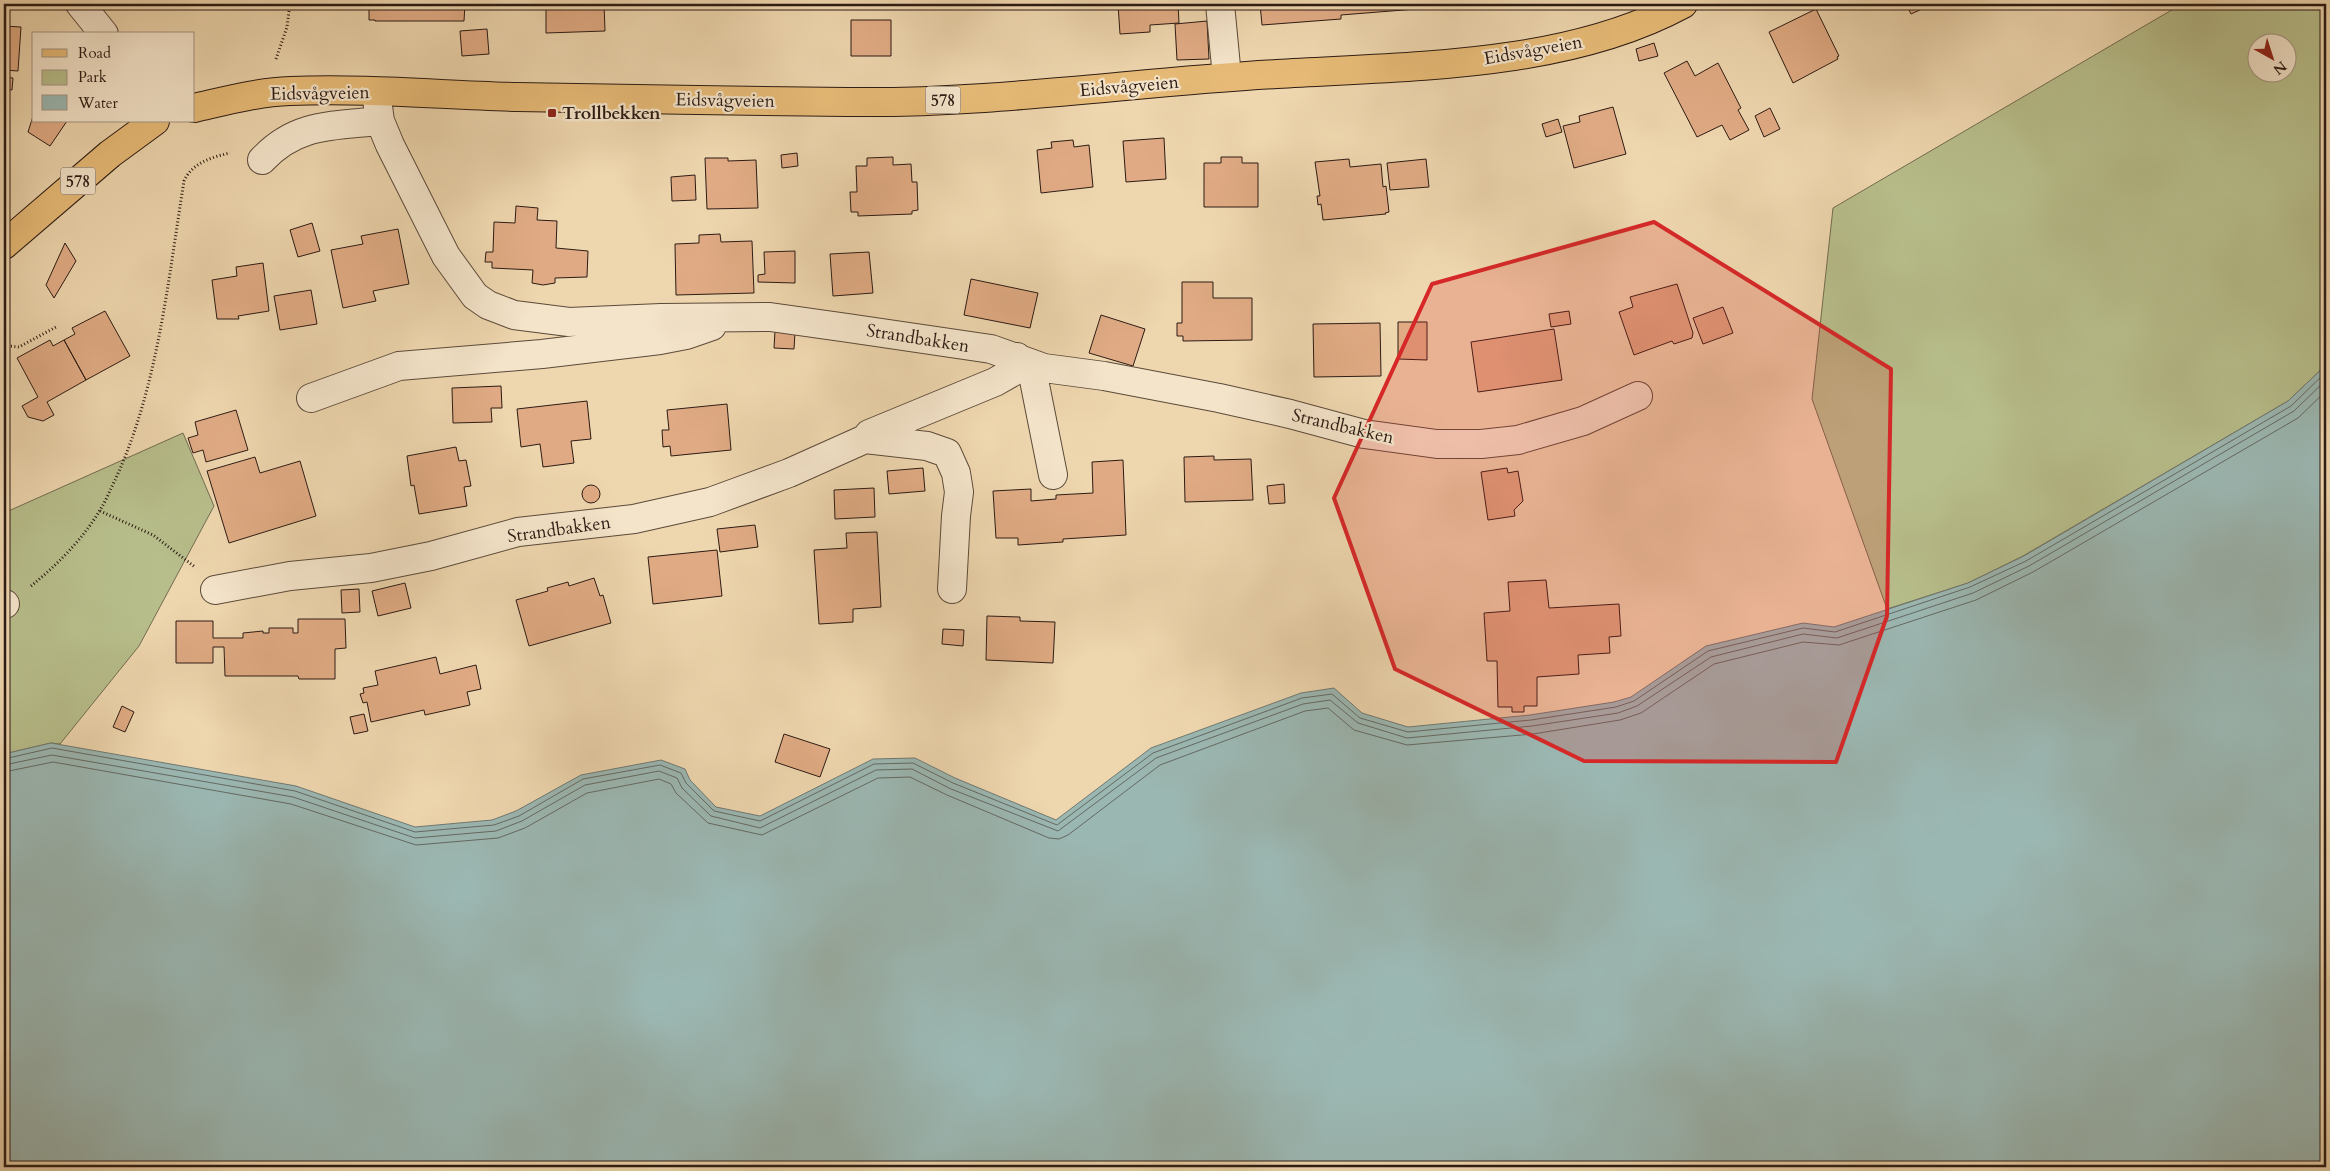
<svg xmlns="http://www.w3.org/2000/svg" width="2330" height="1171" font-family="Cardo,serif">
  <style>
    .green { fill: #b7be8b; stroke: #726c50; fill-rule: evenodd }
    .water { fill: #9bb7b2; stroke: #6f7973 }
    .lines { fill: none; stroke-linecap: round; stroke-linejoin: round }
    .shore { stroke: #646963; stroke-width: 1 }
    .building { fill: #e0ab84; stroke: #2c1b14 }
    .minor-casing { stroke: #5c4a3a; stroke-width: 30 }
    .major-casing { stroke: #2c1b14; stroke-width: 30 }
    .path { stroke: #2c1b14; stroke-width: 3; stroke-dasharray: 1 2.5; stroke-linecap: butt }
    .minor { stroke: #f4e4ca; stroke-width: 28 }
    .major { stroke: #e7bb77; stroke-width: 28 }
    .marked { fill: #d62828; fill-opacity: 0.2; stroke: #d62828; stroke-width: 4; stroke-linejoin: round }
    .poi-dot { fill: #8f2418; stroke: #f4e4ca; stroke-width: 2 }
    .labels { text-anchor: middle; stroke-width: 4.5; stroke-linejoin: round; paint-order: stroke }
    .shield { fill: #f4e4ca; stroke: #68574b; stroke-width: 1 }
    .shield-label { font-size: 16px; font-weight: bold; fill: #2c1b14 }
    .street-label { font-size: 18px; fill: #2c1b14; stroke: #f4e4ca }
    .poi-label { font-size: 18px; font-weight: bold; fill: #2c1b14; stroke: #f4e4ca; text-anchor: start }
  </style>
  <rect width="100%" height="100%" fill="#eed6ae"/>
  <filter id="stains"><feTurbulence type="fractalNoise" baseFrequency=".004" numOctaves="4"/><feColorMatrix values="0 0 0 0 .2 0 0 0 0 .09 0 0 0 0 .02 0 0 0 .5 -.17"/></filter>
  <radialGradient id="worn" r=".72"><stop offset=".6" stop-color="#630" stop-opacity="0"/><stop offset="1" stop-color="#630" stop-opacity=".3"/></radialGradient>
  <path class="green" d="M2182 4H2326V365L2288 401 2023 556 1968 583 1887 609 1812 399 1833 208ZM2258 42H2288V72H2258Z
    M183 433 214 506 139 646 60 744 51 743 4 754V513Z"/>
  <path class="water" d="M2326 365V1167H4V754L51 743 296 786 415 827 492 820 516 811 581 775 661 760 685 769 690 780 716 807 760 816 873 759 915 758 955 778 1056 820 1151 748 1301 693 1334 688 1362 713 1408 727 1530 715 1614 702 1631 697 1706 646 1803 623 1834 627 1968 583 2024 556 2288 401Z"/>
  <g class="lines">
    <path class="shore" d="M4 759 52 748 295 791 415 832 494 825 519 816 583 779 660 765 681 773 686 783 714 811 760 821 874 764 913 763 953 783 1057 825 1153 753 1302 698 1332 694 1360 718 1408 732 1531 720 1616 707 1634 701 1708 651 1803 628 1835 632 1970 587 2026 561 2291 406 2326 372
      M4 765 52 755 293 797 415 838 496 831 522 821 585 785 659 771 677 778 682 788 711 816 760 828 876 770 912 769 951 789 1058 831 1156 758 1303 704 1330 700 1358 723 1407 738 1532 726 1618 713 1637 706 1711 657 1803 634 1837 638 1973 593 2029 566 2294 411 2326 380
      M4 772 53 762 291 804 416 845 498 838 525 828 587 793 659 779 671 784 676 793 708 823 762 835 878 778 910 777 947 795 1049 838 1059 839 1068 835 1160 765 1305 711 1328 708 1354 730 1407 745 1533 734 1620 720 1641 713 1714 664 1803 642 1839 645 1976 600 2033 572 2298 418 2326 391"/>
  </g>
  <path class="building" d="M354 4H465L464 21H375V20H369V7H354Z
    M546 4H604L605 31 546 33Z
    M1118 4H1178L1179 23 1150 25V32L1120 34Z
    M1260 4H1416V9L1341 15V19L1262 25Z
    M1906 4H1933L1911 14Z
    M1816 9 1839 56 1837 57 1838 59 1793 83 1769 32Z
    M851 20H891V56H851Z
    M1207 21 1209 59 1177 60 1175 24Z
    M4 26 21 27 18 71 4 70Z
    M487 29 489 54 462 56 460 31Z
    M1654 43 1658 56 1639 61 1636 49Z
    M1687 61 1695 76 1718 63 1741 108 1738 110 1749 130 1730 140 1722 125 1697 137 1664 73Z
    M4 77 13 78 12 90 4 89Z
    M1613 107 1626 154 1574 168 1563 126 1580 122 1579 116Z
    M1770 108 1780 129 1764 137 1755 116Z
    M34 113V121H67L50 146 28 132Z
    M1558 119 1562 132 1546 137 1542 124Z
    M1164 138 1166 179 1126 182 1123 141Z
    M1073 140 1074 147 1089 145 1093 187 1041 193 1037 150 1052 148 1051 142Z
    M797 153 798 166 782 168 781 155Z
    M893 157V165L911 164 912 182H917L918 210 912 211V214L858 216V212H851L850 192H857L856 166H867V158Z
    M1221 157H1242V163H1258V207H1204V163H1221Z
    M705 158H728V161L756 160 758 208 707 209Z
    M1349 159 1350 167 1381 164 1383 187 1386 186 1389 212 1385 213 1386 214 1323 220 1321 204 1318 205 1317 196H1320L1315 162Z
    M1426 159 1429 187 1390 190 1387 163Z
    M695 175 696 200 672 201 671 177Z
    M516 206 538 208 537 220 557 221 556 248 588 251 587 277 555 278V283L543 285 532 283 533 270 492 268V262H485L486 252H493L494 222 515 223Z
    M312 223 320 251 298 257 290 230Z
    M398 229 409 284 373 291 376 301 343 308 331 250 363 244 361 236Z
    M720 234 721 242 752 241 754 293 676 295 675 244 699 243V235Z
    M65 243 76 261 54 298 46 285Z
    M795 251V283L758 282V275L765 274 764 252Z
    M869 252 873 293 833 296 830 254Z
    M263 263 269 311 238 316 239 319H217L212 280 237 276 236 267Z
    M971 279 1038 293 1030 328 964 315Z
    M1182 282H1213V298H1252V340L1183 341V336H1177V323H1182Z
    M1677 284 1693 333 1692 338 1674 344 1672 341 1634 355 1619 312 1633 307 1630 297Z
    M311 290 317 324 280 330 274 296Z
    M1723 307 1733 333 1703 344 1693 318Z
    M105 311 130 356 86 380 64 340 75 334 72 328Z
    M1569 311 1571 324 1551 327 1549 314Z
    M1101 315 1145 329 1133 366 1089 353Z
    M1398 322H1427V360L1398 359Z
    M1380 323 1381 376 1314 377 1313 324Z
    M1554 329 1562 380 1478 392 1471 342Z
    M775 331 795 332 794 349 774 348Z
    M50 340 53 346 64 340 86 380 47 402 54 415 43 421 28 417 22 406 38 397 17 358Z
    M501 386 502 408H491L492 422 453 423 452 388Z
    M587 401 591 439 571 441 574 463 543 467 540 444 521 447 517 409Z
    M727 404 731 450 671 456 670 446 663 447 662 430H669L667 410Z
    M236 410 248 450 206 462 203 450 193 453 188 438 198 435 195 422Z
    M456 447 459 461 466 460 471 486 464 487 467 506 419 514 414 485 411 486 407 456Z
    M1214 456V460L1251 459 1253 500 1185 502 1184 457Z
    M255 457 260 473 300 461 316 516 229 543 207 471Z
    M1123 460 1126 535 1063 539V542L1018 545V538H996L993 491 1031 489V501L1056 499V495L1093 493 1092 462Z
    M923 468 925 491 889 494 887 471Z
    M1507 468 1508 473 1518 471 1523 501 1514 510 1515 516 1488 520 1481 472Z
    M1284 484 1285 503 1269 504 1267 486Z
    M582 494a9 9 0 1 1 18 0a9 9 0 1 1-18 0Z
    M874 488 875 517 835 519 834 490Z
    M755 525 758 547 720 552 717 529Z
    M877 532 881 607 853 609V622L819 624 814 550 847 548 846 533Z
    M717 550 722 596 653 604 648 557Z
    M594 578 600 596 603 595 611 623 529 646 516 600 548 591 547 588 568 582 569 586Z
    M1546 580 1549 608 1619 604 1621 636 1609 637 1610 653 1578 655 1579 674 1537 677V706H1524V712H1512V707H1498L1497 661H1487L1484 613 1510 611 1508 582Z
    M405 583 411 608 378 616 372 591Z
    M359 589 360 612 342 613 341 590Z
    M987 616 1020 617V621L1055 622 1053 663 986 660Z
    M298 619H345L346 648 335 649V679H299L298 676H225L224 647H213V663H176V621H213V638H243V633L263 631V633H269V628H293V633H298Z
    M943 629 964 630 963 646 942 644Z
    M436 657 440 674 476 665 481 689 467 692 470 705 425 715 424 710 371 722 367 702 363 703 360 694 364 693 363 688 378 685 375 671Z
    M122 706 134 712 125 732 113 727Z
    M364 714 368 731 354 734 350 717Z
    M784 734 830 749 820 777 775 762Z"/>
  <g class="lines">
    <g class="minor-casing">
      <path id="minor" d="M80 4 104 34
        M1220 4 1227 77
        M376 92 380 121 390 145 446 256 475 296 488 305 514 315 569 322 661 318 770 317 848 328 991 349 1044 368 1104 376 1219 398 1290 414 1364 434 1437 444H1481L1518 440 1583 421 1638 396
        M262 160C296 123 333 126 380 121
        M1044 368 1038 373 1034 380 1053 475
        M311 398 399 366 542 354 660 340 686 335 712 326
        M865 439 927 446 947 453 956 473 959 492 956 516 952 589
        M215 590 290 576 371 568 431 556 518 532 634 519 710 502 789 473 865 439 869 434 995 382 1018 369 1017 357
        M4 604H5"/>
    </g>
    <g class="major-casing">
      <path id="major" d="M194 108C225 101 258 92 290 91 366 88 441 95 517 97 627 99 738 101 848 102 992 104 1134 82 1277 74 1409 66 1565 68 1683 4
        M4 245 110 154 155 121"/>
    </g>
    <path class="path" d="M276 59 287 27 290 4
      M4 339 9 346 19 347 56 327
      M100 511 153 535 195 567
      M31 586C57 565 83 539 100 510 106 501 110 490 115 480 158 388 168 280 184 181 192 163 212 157 230 153"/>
    <use href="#minor" class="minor"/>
    <use href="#major" class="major"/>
  </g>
  <path class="marked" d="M1654 222 1891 369 1887 616 1836 762 1584 761 1395 669 1334 498 1432 284Z"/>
  <rect class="poi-dot" x="547" y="108" width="10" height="10" rx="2.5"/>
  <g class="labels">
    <g class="shield">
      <rect x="925.5" y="86.5" width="35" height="27" rx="4"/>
      <rect x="60.5" y="167.5" width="35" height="27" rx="4"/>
    </g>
    <g class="shield-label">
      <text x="943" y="106">578</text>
      <text x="78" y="187">578</text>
    </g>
    <g class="street-label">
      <text transform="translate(1533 50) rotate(-10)" y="6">Eidsvågveien</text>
      <text transform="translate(1129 86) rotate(-5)" y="6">Eidsvågveien</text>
      <text transform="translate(320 93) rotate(-1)" y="6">Eidsvågveien</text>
      <text transform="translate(725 100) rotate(1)" y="6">Eidsvågveien</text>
      <text transform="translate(918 338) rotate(9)" y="6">Strandbakken</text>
      <text transform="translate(1343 426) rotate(13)" y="6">Strandbakken</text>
      <text transform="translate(559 529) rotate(-8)" y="6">Strandbakken</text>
    </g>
    <g class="poi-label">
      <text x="562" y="119">Trollbekken</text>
    </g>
  </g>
  <rect width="2330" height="1171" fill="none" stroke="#eed6ae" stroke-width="20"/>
  <rect x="5" y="5" width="2320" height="1161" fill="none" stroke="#2c1b14" stroke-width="2.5"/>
  <rect x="10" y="10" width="2310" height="1151" fill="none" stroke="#2c1b14"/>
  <rect x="32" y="32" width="162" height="90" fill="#f4e4ca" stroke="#a49481"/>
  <rect x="42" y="49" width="25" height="8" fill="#e7bb77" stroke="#a49481"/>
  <text x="78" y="58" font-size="15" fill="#2c1b14">Road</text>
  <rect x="42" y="70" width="25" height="15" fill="#b7be8b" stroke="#a49481"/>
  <text x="78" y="82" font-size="15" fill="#2c1b14">Park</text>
  <rect x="42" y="95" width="25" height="15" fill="#9bb7b2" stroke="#a49481"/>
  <text x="78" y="108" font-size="15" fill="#2c1b14">Water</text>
  <g transform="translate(2272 58) rotate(141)"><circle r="24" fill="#f4e4ca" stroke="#a49481"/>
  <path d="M0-4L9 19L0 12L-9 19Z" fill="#8f2418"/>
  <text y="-8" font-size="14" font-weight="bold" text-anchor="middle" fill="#2c1b14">N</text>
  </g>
  <rect width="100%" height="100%" filter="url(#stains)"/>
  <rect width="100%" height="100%" fill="url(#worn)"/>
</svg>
